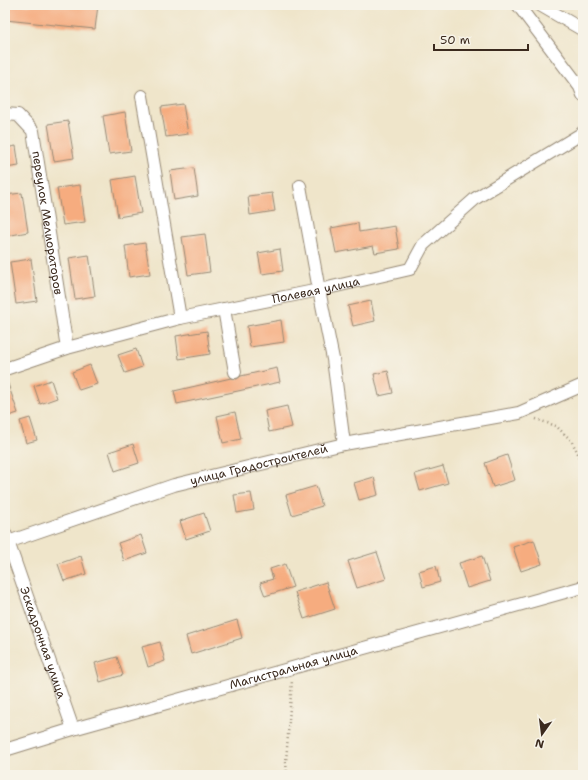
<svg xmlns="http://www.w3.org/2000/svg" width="588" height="780" font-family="'Shantell Sans',sans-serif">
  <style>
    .building { fill: #f6ac7f }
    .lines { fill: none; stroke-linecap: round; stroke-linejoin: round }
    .minor-casing { stroke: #958874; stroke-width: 14 }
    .path { stroke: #958874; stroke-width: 2.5; stroke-dasharray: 1 3; stroke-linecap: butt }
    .minor { stroke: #fff; stroke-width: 12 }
    .labels { text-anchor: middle; stroke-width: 3; stroke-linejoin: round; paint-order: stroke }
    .street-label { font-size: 12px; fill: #3b2a1e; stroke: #f7f3e8 }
  </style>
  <rect width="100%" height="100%" fill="#f7f3e8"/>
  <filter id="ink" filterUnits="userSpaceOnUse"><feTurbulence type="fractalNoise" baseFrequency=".025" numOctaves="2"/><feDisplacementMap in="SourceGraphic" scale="8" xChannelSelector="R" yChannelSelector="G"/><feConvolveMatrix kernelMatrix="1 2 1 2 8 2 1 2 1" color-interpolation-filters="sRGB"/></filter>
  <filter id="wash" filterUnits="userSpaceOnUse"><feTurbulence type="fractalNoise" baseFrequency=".012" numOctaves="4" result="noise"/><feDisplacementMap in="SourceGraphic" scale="16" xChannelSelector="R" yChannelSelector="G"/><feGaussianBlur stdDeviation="0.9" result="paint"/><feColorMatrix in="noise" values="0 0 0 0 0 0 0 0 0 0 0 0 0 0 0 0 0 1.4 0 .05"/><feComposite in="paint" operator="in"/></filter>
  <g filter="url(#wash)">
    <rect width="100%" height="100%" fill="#efe5ca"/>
    <g id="blocks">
      <path class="building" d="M5 5H98L95 29 5 20Z
        M183 104 188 134 166 137 161 107Z
        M125 112 131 151 109 154 103 116Z
        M68 121 74 158 54 161 48 124Z
        M16 146 19 166 5 168V148Z
        M194 168 198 196 174 200 170 171Z
        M135 176 141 213 118 217 112 180Z
        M80 185 85 222 63 225 57 188Z
        M22 193 28 232 6 236 5 227V195Z
        M272 193 275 211 250 215 248 196Z
        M358 223 359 232 395 226 399 249 375 253 373 246 336 253 331 228Z
        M205 234 210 272 188 275 182 237Z
        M145 243 150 274 129 277 125 246Z
        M280 249 283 271 262 274 258 253Z
        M89 255 95 296 75 299 69 258Z
        M31 259 37 301 16 304 10 262Z
        M371 301 375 321 353 326 348 306Z
        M281 320 284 342 250 347 247 326Z
        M207 331 210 354 179 359 176 336Z
        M136 349 142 367 125 373 118 355Z
        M90 365 97 384 79 390 72 372Z
        M277 368 280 382 177 404 174 391 231 378 237 379 241 376Z
        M388 371 393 393 379 396 374 374Z
        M51 380 57 398 40 404 34 386Z
        M5 381H7L18 413 5 417Z
        M287 406 292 427 269 432 265 411Z
        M235 412 241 439 223 443 217 416Z
        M30 418 37 440 26 443 20 421Z
        M133 444 139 463 115 471 109 452Z
        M507 455 515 480 493 487 485 463Z
        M443 466 448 483 420 491 415 474Z
        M374 477 378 495 359 500 354 483Z
        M316 486 322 506 292 515 286 495Z
        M251 493 254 510 237 513 234 495Z
        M204 513 210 531 186 539 180 521Z
        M141 535 147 553 124 561 118 543Z
        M534 540 542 564 521 571 513 547Z
        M377 552 386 579 357 588 348 561Z
        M81 556 86 574 64 581 58 564Z
        M482 556 490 581 467 588 459 563Z
        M285 564 293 587 265 596 260 583 273 579 270 569Z
        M436 566 440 582 423 587 419 571Z
        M326 582 335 609 304 619 295 592Z
        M237 620 242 638 191 654 186 636Z
        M160 642 165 661 148 667 142 647Z
        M117 657 123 675 100 682 95 663Z"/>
    </g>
  </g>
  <g filter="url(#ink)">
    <use href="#blocks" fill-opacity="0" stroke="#958874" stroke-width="1"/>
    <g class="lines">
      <g class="minor-casing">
        <g id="minor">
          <path d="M518 5 580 87 583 95"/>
          <path d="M540 5 583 30"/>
          <path d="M142 96 180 318"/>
          <path id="s1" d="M5 114 18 115 33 131 67 348"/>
          <path d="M300 186 319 290 333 359 344 444"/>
          <path d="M224 309 235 372"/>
          <path id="s2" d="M5 369 67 348 180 318 319 290 410 269 423 245 476 198 581 134 583 132"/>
          <path id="s3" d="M5 533 73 729"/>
          <path id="s4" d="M5 543 174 485 344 444 519 413 583 385"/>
          <path id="s5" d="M5 750 73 729 583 587"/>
        </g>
      </g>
      <path class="path" d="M536 419 556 426 571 440 583 463
        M287 775 286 762 292 680"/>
      <use href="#minor" class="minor"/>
    </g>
  </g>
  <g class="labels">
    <g class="street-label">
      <text dy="4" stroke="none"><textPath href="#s1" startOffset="128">переулок Мелиораторов</textPath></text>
      <text dy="4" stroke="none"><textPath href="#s2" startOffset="321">Полевая улица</textPath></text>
      <text dy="4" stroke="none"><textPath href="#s4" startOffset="266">улица Градостроителей</textPath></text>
      <text dy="4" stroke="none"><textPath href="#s3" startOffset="116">Эскадронная улица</textPath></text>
      <text dy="4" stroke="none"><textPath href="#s5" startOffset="300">Магистральная улица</textPath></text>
    </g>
  </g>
  <rect width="588" height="780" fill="none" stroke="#f7f3e8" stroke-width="20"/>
  <g transform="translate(542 734) rotate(194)" stroke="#f7f3e8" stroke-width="3" paint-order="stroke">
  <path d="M0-3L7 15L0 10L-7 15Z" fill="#3b2a1e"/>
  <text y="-6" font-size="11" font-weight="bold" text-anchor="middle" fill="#3b2a1e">N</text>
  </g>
  <path d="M434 44v6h94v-6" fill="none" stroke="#3b2a1e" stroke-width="2"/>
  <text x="440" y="44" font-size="12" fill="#3b2a1e" stroke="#f7f3e8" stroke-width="3" paint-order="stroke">50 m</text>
</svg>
